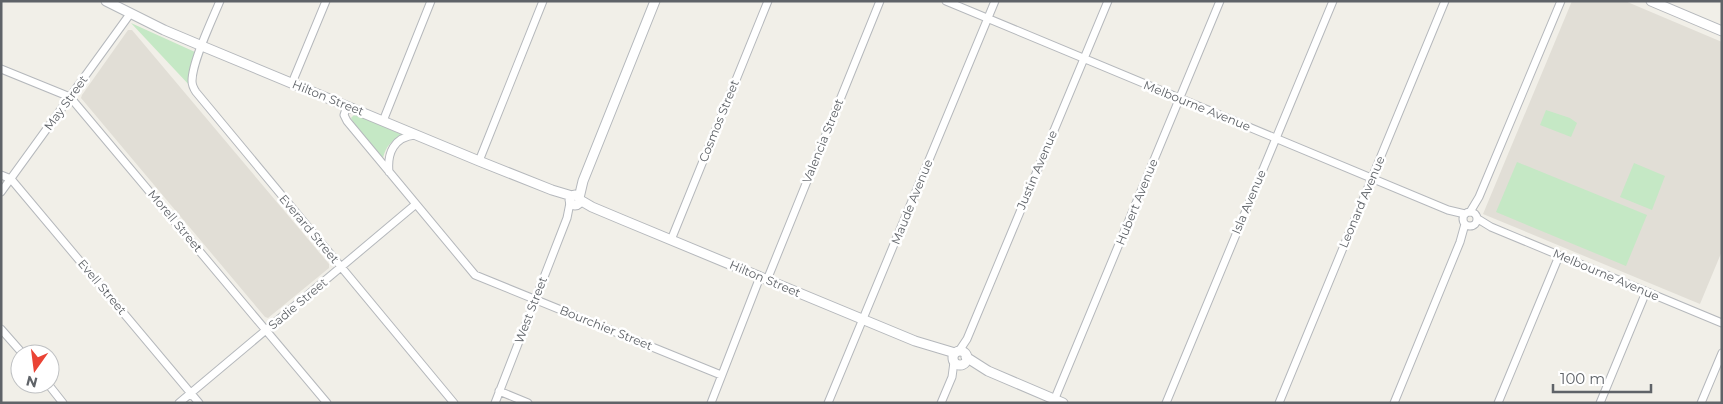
<svg xmlns="http://www.w3.org/2000/svg" width="1723" height="404" font-family="Montserrat,sans-serif">
  <style>
    .education { fill: #e1ded6 }
    .green { fill: #c5e8c5 }
    .lines { fill: none; stroke-linecap: round; stroke-linejoin: round }
    .minor-casing { stroke: #b5b8bc; stroke-width: 9 }
    .tertiary-casing { stroke: #b5b8bc; stroke-width: 11 }
    .minor { stroke: #fff; stroke-width: 7 }
    .tertiary { stroke: #fff; stroke-width: 9 }
    .labels { text-anchor: middle; stroke-width: 5; stroke-linejoin: round; paint-order: stroke }
    .street-label { font-size: 12px; fill: #5f6368; stroke: #fff }
  </style>
  <rect width="100%" height="100%" fill="#f1efe8"/>
  <path class="education" d="M1572 1H1625L1722 42V251L1700 304 1483 214Z
    M128 30H132L329 264V268L268 318 265 317 81 98 82 95Z"/>
  <path class="green" d="M131 23 195 52 191 66V87Z
    M1546 110 1570 118 1577 123 1571 137 1540 125Z
    M355 114 403 135C391 141 386 146 383 158L355 125 351 118Z
    M1517 162 1647 215 1626 266 1496 212Z
    M1634 163 1665 176 1652 210 1620 197Z"/>
  <g class="lines">
    <g class="minor-casing">
      <path id="minor" d="M220 1C212 20 192 62 192 81 192 85 194 89 196 92L454 403
        M946 1 1448 210 1465 214
        M1 69 70 97 327 403
        M292 83 326 1
        M347 106 344 115 347 121 475 275 721 375
        M383 121 431 1
        M479 161 543 1
        M389 172C387 153 394 137 415 135
        M1 175 11 179 199 403
        M1 192 130 14
        M1463 219a7 7 0 1 1 14 0a7 7 0 1 1-14 0Z
        M1470 212 1479 197 1561 1
        M1478 219 1491 227 1722 323
        M671 240 768 1
        M767 280 880 1
        M1 329 23 354
        M959 351 967 339 1108 1
        M48 384 63 403
        M499 391 528 403
        M179 403 416 204
        M495 403 567 218 570 203
        M711 403 760 277
        M828 403 995 1
        M941 403 952 377 954 362
        M1053 403 1220 1
        M1166 403 1333 1
        M1279 403 1445 1
        M1394 403 1460 242 1465 224
        M1498 403 1559 256
        M1600 403 1646 292
        M1701 403 1722 353"/>
    </g>
    <g class="tertiary-casing">
      <path id="tertiary" d="M106 1 164 30 202 46 479 161 552 190 572 196
        M1651 1 1722 31
        M570 200a5 5 0 1 1 10 0a5 5 0 1 1-10 0Z
        M579 198 583 181 655 1
        M580 200 592 207 623 220 915 341 955 353
        M953 358a7 7 0 1 1 14 0a7 7 0 1 1-14 0Z
        M966 357 988 371 1063 403"/>
    </g>
    <use href="#minor" class="minor"/>
    <use href="#tertiary" class="tertiary"/>
  </g>
  <g class="labels">
    <g class="street-label">
      <text transform="translate(328 98) rotate(22)" y="4">Hilton Street</text>
      <text transform="translate(66 103) rotate(-54)" y="4">May Street</text>
      <text transform="translate(1197 106) rotate(22)" y="4">Melbourne Avenue</text>
      <text transform="translate(719 121) rotate(-68)" y="4">Cosmos Street</text>
      <text transform="translate(823 141) rotate(-68)" y="4">Valencia Street</text>
      <text transform="translate(1037 170) rotate(-67)" y="4">Justin Avenue</text>
      <text transform="translate(912 202) rotate(-68)" y="4">Maude Avenue</text>
      <text transform="translate(1137 202) rotate(-68)" y="4">Hubert Avenue</text>
      <text transform="translate(1249 202) rotate(-67)" y="4">Isla Avenue</text>
      <text transform="translate(1362 202) rotate(-67)" y="4">Leonard Avenue</text>
      <text transform="translate(175 221) rotate(50)" y="4">Morell Street</text>
      <text transform="translate(309 229) rotate(50)" y="4">Everard Street</text>
      <text transform="translate(1606 275) rotate(23)" y="4">Melbourne Avenue</text>
      <text transform="translate(765 279) rotate(23)" y="4">Hilton Street</text>
      <text transform="translate(102 287) rotate(50)" y="4">Evell Street</text>
      <text transform="translate(298 304) rotate(-40)" y="4">Sadie Street</text>
      <text transform="translate(531 310) rotate(-69)" y="4">West Street</text>
      <text transform="translate(606 328) rotate(22)" y="4">Bourchier Street</text>
    </g>
  </g>
  <rect width="1723" height="404" fill="none" stroke="#5f6368" stroke-width="5"/>
  <g transform="translate(35 369) rotate(194)"><circle r="24" fill="#ffffff" stroke="#bfc1c3"/>
  <path d="M0-4L9 19L0 12L-9 19Z" fill="#ea4335"/>
  <text y="-8" font-size="14" font-weight="bold" text-anchor="middle" fill="#5f6368">N</text>
  </g>
  <path d="M1553 384v8h98v-8" fill="none" stroke="#5f6368" stroke-width="2.5"/>
  <text x="1560" y="384" font-size="15" fill="#5f6368" stroke="#ffffff" stroke-width="4" paint-order="stroke">100 m</text>
</svg>
